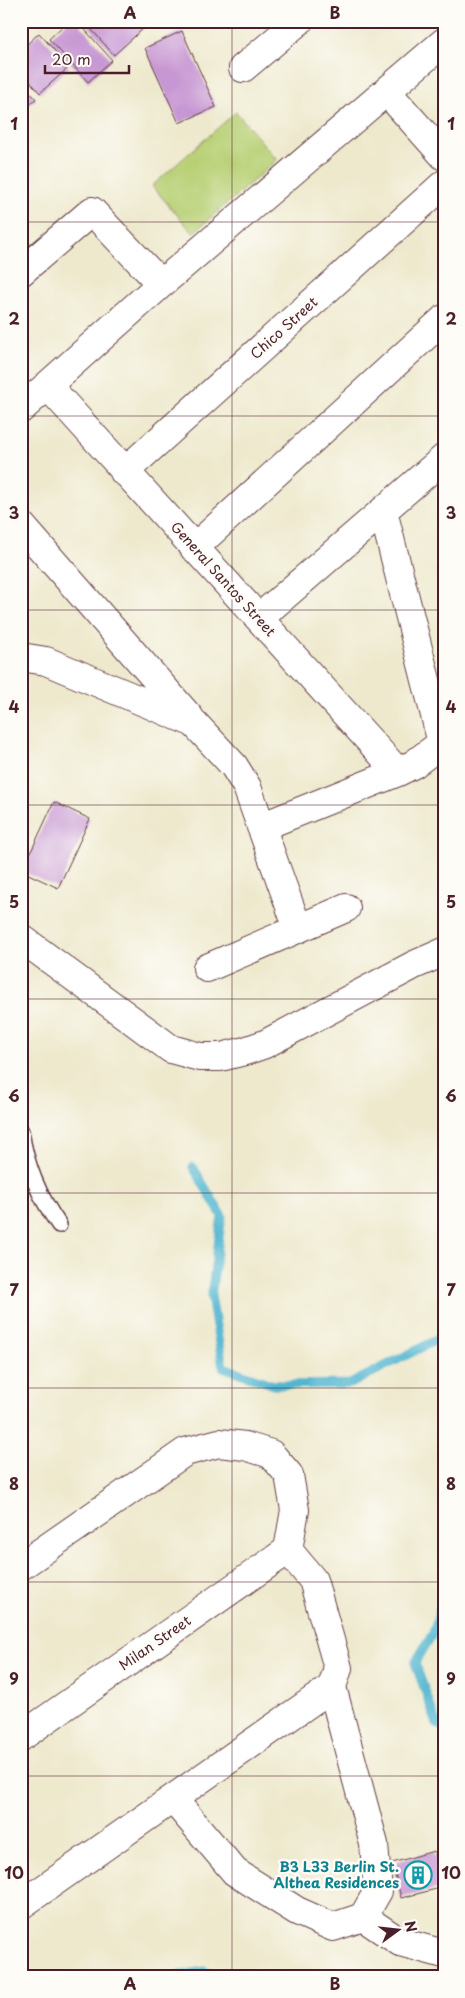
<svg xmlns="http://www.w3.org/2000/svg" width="465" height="1998" font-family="'Playpen Sans',sans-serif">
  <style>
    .green { fill: #b8d075; stroke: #817850 }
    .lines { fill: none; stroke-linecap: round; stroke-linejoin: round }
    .stream { stroke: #52b6d0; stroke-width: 9 }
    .building { fill: #c797d3 }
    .lane-casing { stroke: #633d43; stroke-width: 18 }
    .street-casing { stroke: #633d43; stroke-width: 30 }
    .lane { stroke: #fff; stroke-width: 15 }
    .street { stroke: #fff; stroke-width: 28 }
    .grid { fill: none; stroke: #4a1f2b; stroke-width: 1; stroke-opacity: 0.55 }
    .labels { text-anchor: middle; stroke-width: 5; stroke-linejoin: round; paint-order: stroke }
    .street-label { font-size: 14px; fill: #4a1f2b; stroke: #fdfcf7 }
    .culture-label { font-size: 14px; font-weight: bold; fill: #0d838f; stroke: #fdfcf7; text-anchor: end }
    .neatline { fill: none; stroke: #4a1f2b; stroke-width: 2 }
    .grid-label { font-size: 16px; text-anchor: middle; font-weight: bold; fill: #4a1f2b }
  </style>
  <rect width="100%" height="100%" fill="#fdfcf7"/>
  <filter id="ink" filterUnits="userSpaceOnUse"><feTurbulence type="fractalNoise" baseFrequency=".02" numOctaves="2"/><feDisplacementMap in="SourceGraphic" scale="10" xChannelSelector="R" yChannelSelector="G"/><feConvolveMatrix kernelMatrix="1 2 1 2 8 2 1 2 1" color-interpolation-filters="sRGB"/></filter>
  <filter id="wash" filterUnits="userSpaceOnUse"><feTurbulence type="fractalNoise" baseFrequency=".0096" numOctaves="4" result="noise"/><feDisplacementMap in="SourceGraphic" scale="20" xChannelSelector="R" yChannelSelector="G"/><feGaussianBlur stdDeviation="1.12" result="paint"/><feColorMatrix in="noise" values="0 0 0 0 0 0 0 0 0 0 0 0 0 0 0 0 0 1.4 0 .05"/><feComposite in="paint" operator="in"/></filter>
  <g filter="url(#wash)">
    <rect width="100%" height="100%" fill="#eee9cd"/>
    <path class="green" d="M236 112 277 160 193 233 152 186Z"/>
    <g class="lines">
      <path class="stream" d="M193 1167 222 1216 211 1296 223 1367 274 1385 350 1384 444 1336
        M444 1597 433 1633 415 1663 437 1724 444 1727
        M170 1977 204 1971 220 1977"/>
    </g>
    <g id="blocks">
      <path class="building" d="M68 21H77L112 60 88 82 49 39Z
        M84 21H140L145 27 114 55Z
        M182 31 216 107 179 123 145 48Z
        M39 33 69 67 40 93 21 71V50Z
        M21 82 36 99 21 112Z
        M54 802 90 819 58 888 22 871Z
        M434 1851 444 1887 401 1898 392 1863Z"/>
    </g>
  </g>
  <g filter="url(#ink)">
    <use href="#blocks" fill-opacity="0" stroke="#633d43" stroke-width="1"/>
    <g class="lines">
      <g class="lane-casing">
        <path id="lane" d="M21 1131C26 1166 38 1195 59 1225"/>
      </g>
      <g class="street-casing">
        <path id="street" d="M243 68 299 21
          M387 92 444 156
          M21 272 92 211 161 284
          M48 386 398 772
          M21 409 161 284 444 42
          M124 472 444 184
          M21 525 190 718
          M194 548 444 319
          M259 618 444 458
          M21 657 46 661 194 723 234 766 247 787 298 929
          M261 827 398 772 414 764 442 743 383 511
          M21 938 171 1049 200 1057H221L245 1051 265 1044 414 965 444 952
          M207 968 346 908
          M21 1566 185 1452 219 1443 245 1446 271 1454 289 1475 295 1510 288 1550 313 1580 338 1668 332 1687 21 1905
          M21 1737 288 1550
          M173 1799 235 1872 297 1911 333 1927 363 1917 378 1891 374 1844 332 1687
          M363 1917 400 1942 444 1954"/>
      </g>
      <use href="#lane" class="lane"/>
      <use href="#street" class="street"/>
    </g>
  </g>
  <path class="grid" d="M232 21V1977M21 222H444M21 416H444M21 610H444M21 805H444M21 999H444M21 1193H444M21 1388H444M21 1582H444M21 1776H444"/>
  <defs>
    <g id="building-ring" transform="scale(1.4375)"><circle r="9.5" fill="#fdfcf7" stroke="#0f9aa8" stroke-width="1.5"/><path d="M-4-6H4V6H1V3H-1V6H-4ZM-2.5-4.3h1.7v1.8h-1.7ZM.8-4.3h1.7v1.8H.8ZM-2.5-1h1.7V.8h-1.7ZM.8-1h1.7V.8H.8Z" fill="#0f9aa8"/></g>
  </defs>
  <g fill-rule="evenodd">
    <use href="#building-ring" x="418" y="1875"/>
  </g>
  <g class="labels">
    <g class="street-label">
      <text transform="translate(284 328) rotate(-42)" y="5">Chico Street</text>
      <text transform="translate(223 579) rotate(48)" y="5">General Santos Street</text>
      <text transform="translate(155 1643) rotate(-35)" y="5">Milan Street</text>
    </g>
    <g class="culture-label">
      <text x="399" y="1872">B3 L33 Berlin St.<tspan x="399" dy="16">Althea Residences</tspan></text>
    </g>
  </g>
  <rect width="465" height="1998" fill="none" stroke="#fdfcf7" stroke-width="55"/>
  <g transform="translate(398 1930) rotate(75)" stroke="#fdfcf7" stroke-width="4" paint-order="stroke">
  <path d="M0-4L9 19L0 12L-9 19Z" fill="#4a1f2b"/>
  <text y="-8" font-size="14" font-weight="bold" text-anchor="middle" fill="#4a1f2b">N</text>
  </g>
  <path d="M45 65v8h84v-8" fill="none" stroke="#4a1f2b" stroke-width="2.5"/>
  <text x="52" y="65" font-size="15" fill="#4a1f2b" stroke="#fdfcf7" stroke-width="4" paint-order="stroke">20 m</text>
  <rect x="28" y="28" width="410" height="1942" class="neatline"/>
  <g class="grid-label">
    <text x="130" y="19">A</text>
    <text x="335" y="19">B</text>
    <text x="14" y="130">1</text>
    <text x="451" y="130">1</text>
    <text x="14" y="325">2</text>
    <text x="451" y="325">2</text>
    <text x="14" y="519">3</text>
    <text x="451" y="519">3</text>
    <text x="14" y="713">4</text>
    <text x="451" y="713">4</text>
    <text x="14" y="908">5</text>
    <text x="451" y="908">5</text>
    <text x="14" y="1102">6</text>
    <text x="451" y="1102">6</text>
    <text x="14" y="1296">7</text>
    <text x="451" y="1296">7</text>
    <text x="14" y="1490">8</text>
    <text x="451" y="1490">8</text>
    <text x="14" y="1685">9</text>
    <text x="451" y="1685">9</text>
    <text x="14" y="1879">10</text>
    <text x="451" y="1879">10</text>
    <text x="130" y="1990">A</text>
    <text x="335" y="1990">B</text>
  </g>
</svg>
